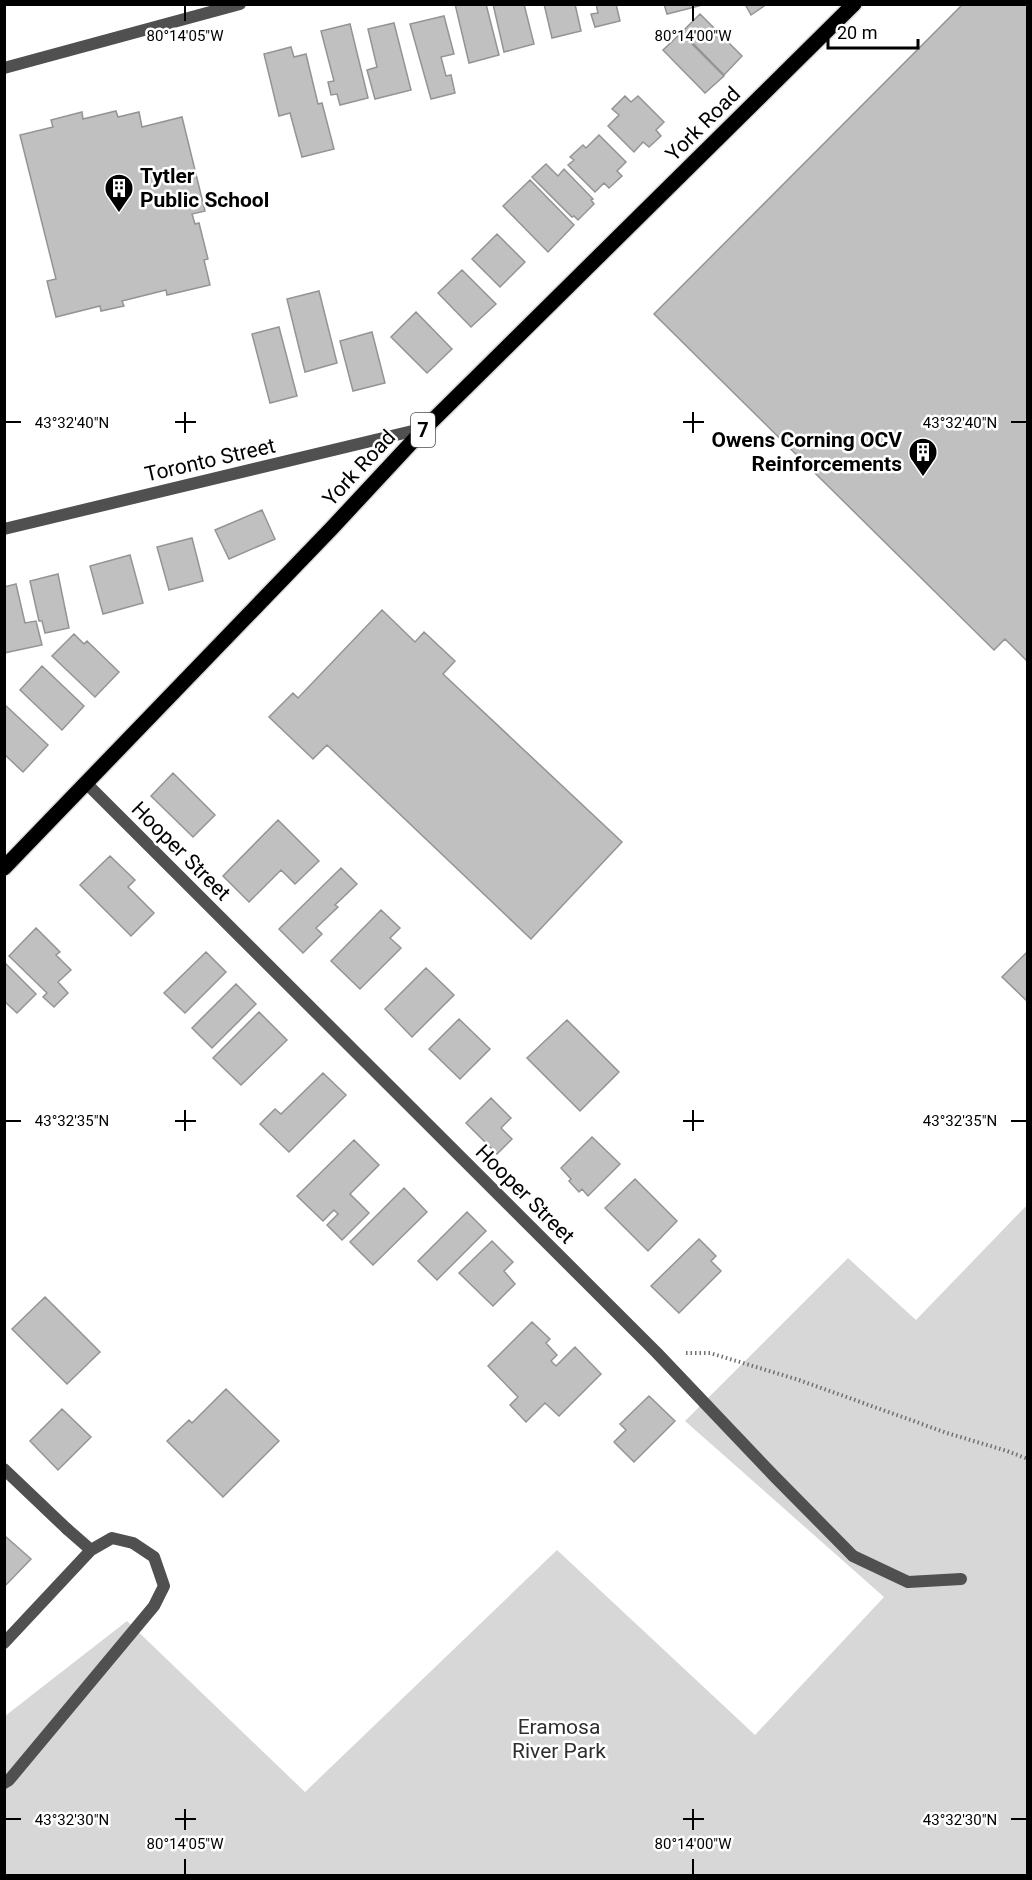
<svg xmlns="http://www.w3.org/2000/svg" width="1032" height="1880" font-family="Roboto,sans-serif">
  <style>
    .park { fill: #d7d7d7 }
    .building { fill: #c0c0c0; stroke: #949494; stroke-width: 1.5 }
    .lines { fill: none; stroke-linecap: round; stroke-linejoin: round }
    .primary-casing { stroke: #dbdbdb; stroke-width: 18 }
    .path { stroke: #727272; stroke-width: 4; stroke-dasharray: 1.5 3; stroke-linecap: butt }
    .lane { stroke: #505050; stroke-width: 12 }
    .street { stroke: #505050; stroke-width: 12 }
    .primary { stroke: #000; stroke-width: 15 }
    .ticks { fill: none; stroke: #000; stroke-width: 2 }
    .labels { text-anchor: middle; stroke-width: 5; stroke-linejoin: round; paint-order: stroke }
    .shield { fill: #fff; stroke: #4c4c4c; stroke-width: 1.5 }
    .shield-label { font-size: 20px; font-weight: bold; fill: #000 }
    .street-label { font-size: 21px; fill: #000; stroke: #fff }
    .poi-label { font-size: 21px; font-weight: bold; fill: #000; stroke: #fff; text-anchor: start }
    .park-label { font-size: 21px; fill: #2e2e2e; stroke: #fff }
    .ticks-label { font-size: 15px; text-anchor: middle; fill: #000; stroke: #fff; stroke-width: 5; stroke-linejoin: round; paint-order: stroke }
  </style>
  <rect width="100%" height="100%" fill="#fff"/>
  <path class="park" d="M1027 1205V1875L5 1876V1716L127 1621 305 1792 557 1550 755 1735 884 1597 685 1421 848 1258 916 1320Z"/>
  <path class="building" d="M455 4H486L499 55 469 63Z
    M493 4H524L534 44 504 52Z
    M544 4H575L581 31 552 38Z
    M596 4H616L620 21 595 27 591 14 598 13Z
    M664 4H699V6L667 14Z
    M745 4H767L751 15Z
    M963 4H1028V662L1005 639 994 650 654 314Z
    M700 14 742 56 724 75 682 32Z
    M444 16 454 54 441 57 446 76 451 75 455 93 431 99 410 24Z
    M394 23 411 90 375 99 367 70 377 67 368 29Z
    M350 24 368 98 340 105 337 94 331 95 328 82 334 81 321 31Z
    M681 33 724 76 705 93 663 50Z
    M291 47 294 57 306 54 318 104 322 103 334 149 302 157 290 113 279 116 264 54Z
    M625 96 631 102 638 96 664 122 656 130 661 136 649 147 643 142 634 152 608 126 619 115 612 109Z
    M116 111 118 117 139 112 142 127 182 117 205 211 192 214 195 224 199 223 208 259 204 260 210 285 167 295 166 290 122 301 124 306 101 311 100 306 56 317 47 281 56 279 20 135 53 127 51 120 82 112 83 119Z
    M599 135 626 162 617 171 622 176 609 188 604 183 595 192 568 165 574 160 570 157 583 145 586 148Z
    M546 164 558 176 564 169 593 199 591 200 594 204 578 220 574 216 572 217 532 177Z
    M530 180 574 225 548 252 503 206Z
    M497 234 525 262 500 287 472 259Z
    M462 270 496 304 471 327 438 293Z
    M319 291 337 363 305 372 287 299Z
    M416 312 452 349 427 373 391 337Z
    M279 327 297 396 270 403 252 334Z
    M372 332 385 383 353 391 340 341Z
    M262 510 275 539 229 559 215 530Z
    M192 538 203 581 169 590 157 547Z
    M130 555 143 603 103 614 90 566Z
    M58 574 69 628 45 633 42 621H39L30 581Z
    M16 584 25 623 36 621 42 645 4 653V587Z
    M382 610 415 642 424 632 455 661 443 674 622 842 531 939 327 745 313 759 269 717 293 693 298 698Z
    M74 634 84 644 87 641 119 672 95 697 52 656Z
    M42 666 84 706 62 730 20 690Z
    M4 704 48 745 23 772 4 754Z
    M173 773 215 815 193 837 151 796Z
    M278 820 319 861 295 884 281 870 249 902 223 876Z
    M110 856 135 880 128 887 154 913 131 936 80 885Z
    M341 868 357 884 335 905 338 907 316 928 322 934 303 953 279 929Z
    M381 910 400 928 390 938 401 948 360 989 331 961Z
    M36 928 60 952 56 955 71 970 58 982 68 993 54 1007 43 997 47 993 9 956Z
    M1028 951V1002L1002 977Z
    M206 952 226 972 185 1013 164 993Z
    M4 962 36 994 17 1013 4 1001Z
    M426 968 454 995 412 1037 385 1009Z
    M236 984 256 1004 212 1048 192 1028Z
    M259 1012 287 1040 241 1085 213 1058Z
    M459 1019 490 1049 460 1079 429 1049Z
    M567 1020 619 1072 580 1111 527 1058Z
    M323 1073 346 1095 289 1152 260 1124 275 1109 281 1114Z
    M491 1098 511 1118 501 1128 512 1139 497 1154 466 1123Z
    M592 1137 620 1164 588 1196 582 1189 579 1192 569 1181 571 1179 561 1168Z
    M354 1140 379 1165 350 1194 369 1213 342 1240 327 1225 338 1214 334 1210 323 1221 297 1196Z
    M635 1179 677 1221 648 1251 605 1208Z
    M404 1188 427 1212 373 1265 350 1242Z
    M467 1212 486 1231 437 1280 418 1261Z
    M699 1239 716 1256 711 1261 721 1271 679 1313 651 1286Z
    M492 1241 513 1262 504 1271 515 1284 493 1306 459 1273Z
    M45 1297 100 1352 67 1384 12 1329Z
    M532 1322 550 1339 546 1343 557 1355 551 1361 556 1366 575 1347 601 1374 559 1416 545 1403 526 1422 510 1405 518 1397 488 1366Z
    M226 1389 279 1441 223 1497 167 1441 189 1420 192 1423Z
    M649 1396 675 1421 634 1462 614 1442 626 1430 620 1424Z
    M62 1409 91 1437 58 1470 30 1441Z
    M5 1536 31 1559 4 1587V1536Z"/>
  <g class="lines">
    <g class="primary-casing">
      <path id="primary" d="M4 868 331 529 425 428 854 4"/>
    </g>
    <path class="path" d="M686 1353H710L799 1380 947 1433 1007 1451 1028 1459"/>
    <path class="lane" d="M4 1643 91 1550 67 1529
      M4 1783 9 1780 154 1606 164 1586 154 1557 133 1543 112 1538 91 1550"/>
    <path class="street" d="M4 68 240 4
      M4 529 425 428
      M86 783 657 1353 774 1476 853 1556 908 1582 961 1579
      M4 1469 67 1529"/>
    <use href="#primary" class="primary"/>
  </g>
  <path class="ticks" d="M185 6V21M693 6V21M185 412V433M693 412V433M6 422H21M175 422H196M683 422H704M1011 422H1026M185 1110V1131M693 1110V1131M6 1121H21M175 1121H196M683 1121H704M1011 1121H1026M185 1809V1830M693 1809V1830M6 1819H21M175 1819H196M683 1819H704M1011 1819H1026M185 1859V1874M693 1859V1874"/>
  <defs>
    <g id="building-pin" transform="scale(1.5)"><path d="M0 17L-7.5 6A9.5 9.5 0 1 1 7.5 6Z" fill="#000" stroke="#fff"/><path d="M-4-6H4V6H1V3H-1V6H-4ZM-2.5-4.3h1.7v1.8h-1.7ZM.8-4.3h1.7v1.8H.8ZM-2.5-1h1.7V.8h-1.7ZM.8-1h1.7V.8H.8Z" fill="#fff"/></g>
  </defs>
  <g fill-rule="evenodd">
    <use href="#building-pin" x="119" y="188"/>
    <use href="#building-pin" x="923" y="452"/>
  </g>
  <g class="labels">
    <rect class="shield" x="411" y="413" width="24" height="34" rx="4.5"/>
    <g class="shield-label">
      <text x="423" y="437">7</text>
    </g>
    <g class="street-label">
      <text transform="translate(703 124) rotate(-45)" y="7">York Road</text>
      <text transform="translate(210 460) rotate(-13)" y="7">Toronto Street</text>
      <text transform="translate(359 468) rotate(-47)" y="7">York Road</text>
      <text transform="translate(181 851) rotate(45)" y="7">Hooper Street</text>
      <text transform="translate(525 1194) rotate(45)" y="7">Hooper Street</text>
    </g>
    <g class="poi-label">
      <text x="140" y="183">Tytler<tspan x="140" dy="24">Public School</tspan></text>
      <text x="902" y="447" text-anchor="end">Owens Corning OCV<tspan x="902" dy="24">Reinforcements</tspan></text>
    </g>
    <g class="park-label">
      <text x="559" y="1734">Eramosa<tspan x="559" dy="24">River Park</tspan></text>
    </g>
  </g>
  <g class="ticks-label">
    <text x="185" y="41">80°14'05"W</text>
    <text x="693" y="41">80°14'00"W</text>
    <text x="72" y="428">43°32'40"N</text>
    <text x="960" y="428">43°32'40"N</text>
    <text x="72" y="1126">43°32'35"N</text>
    <text x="960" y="1126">43°32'35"N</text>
    <text x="72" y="1825">43°32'30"N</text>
    <text x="960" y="1825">43°32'30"N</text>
    <text x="185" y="1849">80°14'05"W</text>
    <text x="693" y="1849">80°14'00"W</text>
  </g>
  <rect width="1032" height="1880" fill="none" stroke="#000000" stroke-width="12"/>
  <path d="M828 39v9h90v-9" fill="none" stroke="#000000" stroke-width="3"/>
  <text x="837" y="39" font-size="18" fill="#000000" stroke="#ffffff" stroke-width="4.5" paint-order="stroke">20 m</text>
</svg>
